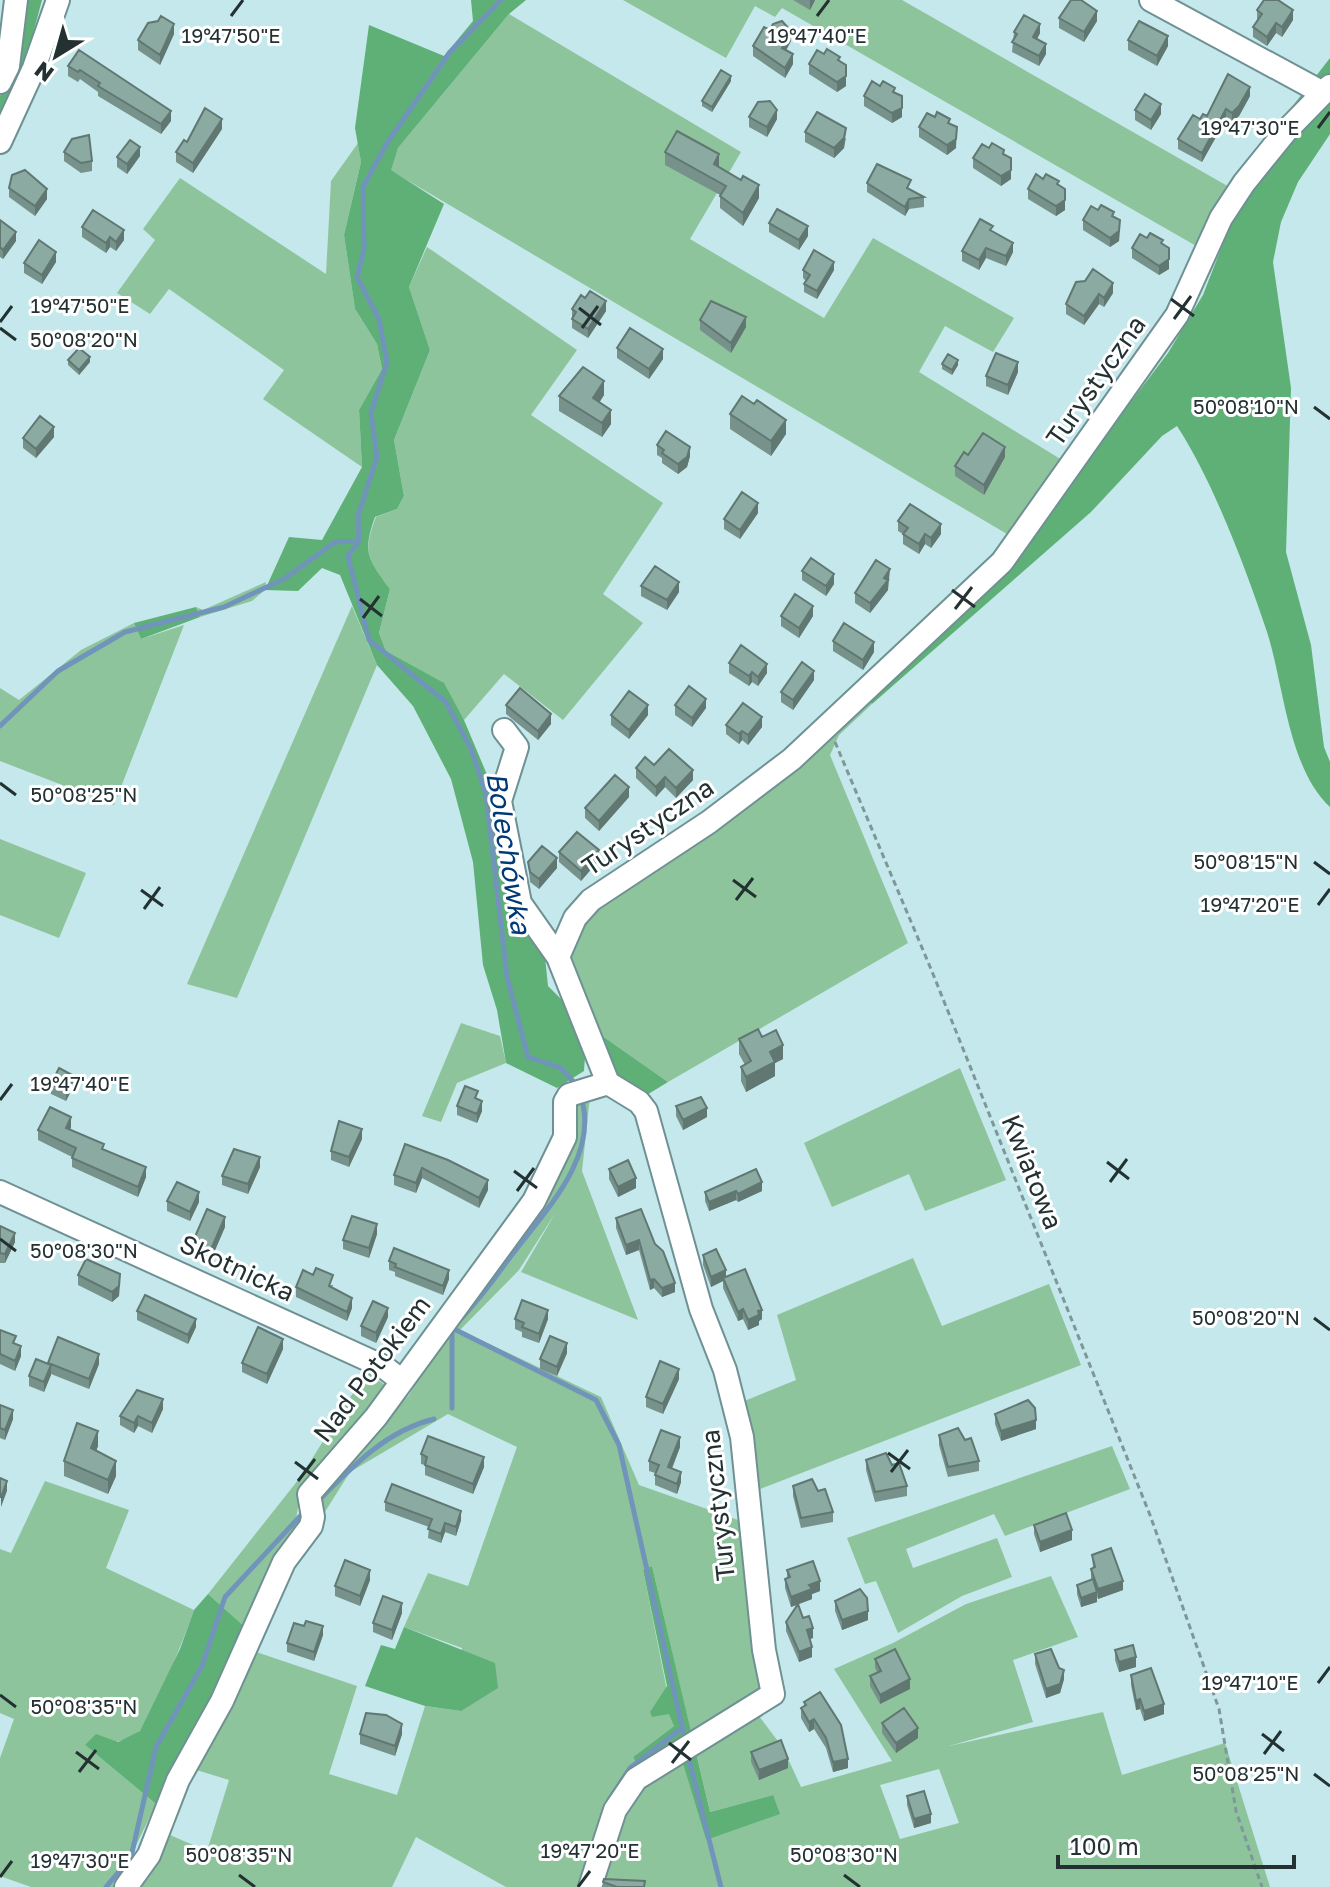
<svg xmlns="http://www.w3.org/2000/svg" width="1330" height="1887" font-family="'Golos Text',sans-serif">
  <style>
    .green { fill: #8ec49b; fill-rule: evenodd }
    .forest { fill: #5fb077 }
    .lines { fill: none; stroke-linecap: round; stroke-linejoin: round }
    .stream { stroke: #7194bb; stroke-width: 5 }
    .minor-casing { stroke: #6f9194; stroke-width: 26 }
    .path { stroke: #7e989a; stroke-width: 3; stroke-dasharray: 6 4; stroke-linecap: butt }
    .minor { stroke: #fff; stroke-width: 22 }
    .wall { fill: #77928b }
    .shaded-wall { fill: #617771 }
    .building { fill: #8aaaa2; stroke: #617771; stroke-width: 2 }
    .ticks { fill: none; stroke: #233132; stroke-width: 3 }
    .labels { text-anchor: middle; stroke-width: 6; stroke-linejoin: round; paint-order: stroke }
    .street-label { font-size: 26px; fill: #233132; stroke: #fff }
    .water-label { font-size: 28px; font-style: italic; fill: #003a76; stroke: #fff }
    .ticks-label { font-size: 20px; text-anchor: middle; fill: #233132; stroke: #fff; stroke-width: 6; stroke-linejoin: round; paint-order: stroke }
  </style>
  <rect width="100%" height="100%" fill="#c4e8eb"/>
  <path class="green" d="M623 0H902L1231 188 1198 247 782 8 775 17 755 6 726 58Z
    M509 14 741 152 690 239 824 318 873 238 1014 318 993 352 945 326 919 372 1062 460 1007 534 390 170 398 148Z
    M358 143 361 162 344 235 355 309 377 344 382 369 359 410 362 467 263 399 284 370 169 289 150 314 117 293 155 240 143 229 180 178 326 274 331 181Z
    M427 247 577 350 531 415 663 503 603 594 643 623 563 720 504 674 464 720 443 683 386 651 379 633 390 589C368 559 362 553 376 517L397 509 404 496 394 440 430 350 409 287Z
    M266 582 265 590 252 601 200 617 196 607 203 610Z
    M352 606 377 665 237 998 187 984Z
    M134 623 141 639 184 625 114 805 0 761V688L19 700 81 650Z
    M866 700 872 704 839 735 830 755 908 943 668 1082 601 1035 570 963 571 936 589 910Z
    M0 839 86 873 59 938 0 915Z
    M461 1023 500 1036 506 1063 457 1083 441 1122 422 1116Z
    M960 1068 1006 1180 925 1211 909 1174 832 1207 804 1143Z
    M590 1096 582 1171 638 1320 521 1272 556 1212 519 1270 460 1330 601 1397 639 1485 738 1520 764 1673 760 1692 692 1737 652 1566 643 1570 674 1726 633 1757 639 1769 582 1887H506L416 1837 392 1887H135L163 1832 207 1851 229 1780 190 1768 247 1649 357 1686 329 1774 397 1795 425 1706 461 1711 462 1648 404 1627 428 1573 468 1586 517 1447 448 1414 350 1472 318 1523 317 1495 409 1395 445 1335 497 1263 570 1102Z
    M913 1258 942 1326 1049 1284 1081 1365 750 1493 742 1402 796 1380 777 1315Z
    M366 1372 388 1387 300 1493 293 1541 245 1627 208 1594 302 1475Z
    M1112 1446 1130 1489 1005 1536 994 1514 906 1549 913 1568 997 1538 1012 1577 962 1596 898 1633 876 1581 865 1584 847 1538Z
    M45 1481 129 1510 106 1568 194 1610C186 1633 154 1716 140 1731 126 1744 102 1743 85 1745L156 1804 116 1887H31L0 1876V1758L14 1719 0 1713V1549L11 1553Z
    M1051 1576 1078 1637 1013 1660 1033 1722 949 1746 1103 1712 1122 1775 1225 1743 1270 1887H597L634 1790 681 1756 706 1840 773 1795 710 1812 695 1748 759 1716 783 1748 801 1787 892 1761 834 1669 893 1643 966 1604ZM939 1769 959 1823 900 1839 880 1785Z"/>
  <path class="forest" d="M25 0H42L15 101 0 129V96L14 66Z
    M471 0H526L509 14 398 148 391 170 444 204 409 287 430 350 394 440 404 496 397 509 375 517C362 553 368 559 390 589L379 633 386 651 444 683 464 720 496 796 503 881 517 923 545 957 548 986 564 1002 585 1056 584 1071 557 1088 506 1063 497 1010 483 965 473 862 451 779 413 706 377 665 340 575 322 568 298 591 265 590 289 537 322 540 362 467 359 410 382 369 377 344 355 309 344 235 361 162 355 128 369 25 444 56 473 21Z
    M1330 58V134L1298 182 1281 222 1273 262 1291 388 1286 552 1311 645 1324 747 1330 762V807C1288 768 1284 685 1267 632 1246 569 1213 481 1177 426L1162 436 1091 512 872 704 866 700 1013 557 1168 353 1203 295 1260 148Z
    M196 607 200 617 141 639 134 623Z
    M601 1035 668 1082 645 1096 620 1083Z
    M652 1566 710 1812 773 1795 780 1814 706 1840 678 1747 639 1769 633 1757 674 1726 669 1714 652 1717 650 1712 667 1686 643 1570Z
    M208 1594 245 1627 204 1725 156 1804 85 1745 96 1734 118 1742 140 1731 180 1649 194 1610Z
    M404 1627 495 1663 498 1688 461 1711 425 1706 365 1686 381 1645 395 1649Z"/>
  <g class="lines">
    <path class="stream" d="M501 0 450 52 387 143 363 187 364 249 357 277 379 319 387 362 371 413 377 457 358 516 359 541 348 556 369 640 446 702 471 749 486 794 507 977 528 1057 561 1068 578 1087
      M0 726 58 671 125 632 224 607 284 579 335 542 359 541
      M452 1328 596 1400 619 1445 685 1740
      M452 1408V1328C475 1305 492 1282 511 1256 544 1212 600 1157 581 1097
      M317 1502C351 1468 385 1431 434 1419
      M688 1756 721 1887
      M609 1800 630 1768 682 1728
      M106 1887 131 1857 156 1747 202 1666 225 1597 305 1511"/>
    <g class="minor-casing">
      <path id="minor" d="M1151 0 1323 93
        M0 82 8 66 16 0
        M0 142 34 68 58 0
        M504 730 517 747 500 801 520 903 558 957
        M0 1192 384 1367 402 1381
        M126 1887 149 1855 178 1780 222 1701 284 1562 311 1526 313 1517 309 1494 376 1417 534 1201 565 1137V1102L569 1095 608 1083
        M590 1887 615 1810 636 1779 773 1694 764 1650 742 1437 725 1370 701 1309 646 1111 639 1102 608 1083 558 957 575 918 591 900 709 822 792 759 1002 562 1177 315 1221 218 1244 183 1286 131 1330 86"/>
    </g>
    <path class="path" d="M835 742 931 969 1150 1515 1219 1709 1236 1811 1262 1887"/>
    <use href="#minor" class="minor"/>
  </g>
  <path class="wall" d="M793 0H815L810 10Z
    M1257 10 1293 20 1282 37 1276 33 1267 46 1253 37V27L1257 20Z
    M1059 18 1097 21 1084 42 1059 28Z
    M1014 32 1040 33 1037 39 1046 54 1039 66 1012 52Z
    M174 34 160 65 138 50V40Z
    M1128 40 1168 46 1157 66 1128 50Z
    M791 41 786 50 793 64 785 78 753 56V46Z
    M79 50 171 121 161 134 98 96V92L80 79 78 82 68 76V66Z
    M840 61 846 65V86L837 92 809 74V64Z
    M731 81 712 112 702 106V101Z
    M895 93 902 96V117L892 123 864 106V96Z
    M1250 96 1239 116 1232 122 1226 119 1202 162 1178 149V139L1200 119Z
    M1135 110 1161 114 1151 130 1135 120Z
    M749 117 777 119 767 137 749 127Z
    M950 124 956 148 947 155 919 137V127Z
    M222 129 193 173 176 162V152Z
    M805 132 846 138 844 148 834 158 805 142Z
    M64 152 92 161V171L81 173 64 161Z
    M665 152 719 167 759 198 743 226 720 208V195L665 165Z
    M1004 155 1011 158V179L1001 186 973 168V158Z
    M140 156 127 174 117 167V157Z
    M867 183 911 190 924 197V207L909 209 905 216 867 192Z
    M1059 186 1065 189V210L1056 216 1028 199V189Z
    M9 188 47 199 35 216 9 197Z
    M1114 217 1120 230 1119 241 1110 247 1083 230V220Z
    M0 220 16 241 3 259 0 257Z
    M769 223 808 236 799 250 769 232Z
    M82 227 124 240 116 251 110 247 106 253 82 237Z
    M993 231 1013 252 1006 266 986 258 979 270 962 261V251Z
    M1163 245 1169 269 1159 275 1132 258V248Z
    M56 262 42 284 24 273V263Z
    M803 270H834L817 299 804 292V284L806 281 803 278Z
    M1113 283V293L1104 307 1099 304 1084 325 1066 314V304Z
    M572 309 606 311 588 338 572 328Z
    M700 320 746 327 731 353 700 330Z
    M617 348 663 359 649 379 617 358Z
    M68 360 90 362 79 375 68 365Z
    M942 364 958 365 952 375 942 369Z
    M1018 372 1008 395 986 386V376Z
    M604 395 599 402 611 424 602 437 559 411V396Z
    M730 414 786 434 771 456 730 429Z
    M54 437 36 458 23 448V438Z
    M657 445 690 456 687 467 678 474 662 463V458L657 455Z
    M968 455 1005 457 984 495 955 476V466Z
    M758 513 740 539 724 529V519Z
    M898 521 941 534 931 548 925 544 919 554 903 544V534L898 531Z
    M802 571 834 584 826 596 802 580Z
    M890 579 888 581V590L870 613 855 603V593Z
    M641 586 679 592 667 610 641 596Z
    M781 616H813L799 638 781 626Z
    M833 641 874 652 863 670 833 651Z
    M729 663 767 673 758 686 752 682 749 686 729 673Z
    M814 680 793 710 781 702V692Z
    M506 705 551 724 538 740 506 714Z
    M675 705 706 708 692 727 675 715Z
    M611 715H648L629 739 611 725Z
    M726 725 762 727 748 745 742 740 739 744 726 734Z
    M654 765 693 780 676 798 665 787 656 797 636 778V768Z
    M629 797 599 831 585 818V808Z
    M559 852 599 860 581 881 559 862Z
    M528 862 557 868 539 889 530 882Z
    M762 1037 783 1059 775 1063V1076L746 1092 741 1081V1067L745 1065 739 1054V1039Z
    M51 1084 74 1085 66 1101 51 1094Z
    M478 1099 482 1111 477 1123 457 1115V1106Z
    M676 1106 707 1117 683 1130 676 1116Z
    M71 1127 70 1130 104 1150 146 1177 138 1197 72 1167V1157L38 1140V1130Z
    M362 1139 349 1167 331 1160V1151Z
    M405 1144 488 1190 479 1208 422 1178 416 1193 394 1185V1175Z
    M260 1167 248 1194 222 1185V1176Z
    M609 1169 636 1188 618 1197 609 1179Z
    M762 1191 738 1202 736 1200 709 1211 705 1201V1192Z
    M167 1201 199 1202 190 1221 167 1211Z
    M641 1209 675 1292 662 1297 654 1288 650 1290 639 1250 626 1255 616 1228V1218Z
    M0 1226 15 1242 5 1263H0Z
    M225 1227 209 1264 191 1256V1246Z
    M377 1234 369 1258 343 1249V1240Z
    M703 1255 726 1277 762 1319 759 1321V1325L748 1330 743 1319 738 1321 723 1288V1281L711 1287 703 1265Z
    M389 1261 449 1279 443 1295 395 1276V1272L389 1270Z
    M78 1275 120 1283 119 1296 112 1302 78 1285Z
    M333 1285 332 1288 352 1308 347 1321 296 1297V1287Z
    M137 1311 196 1327 188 1344 137 1320Z
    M388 1317 376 1343 361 1336V1326Z
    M515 1319H548L539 1343 522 1337V1332L515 1329Z
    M0 1330 16 1344 21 1356 15 1371 0 1364Z
    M283 1349 267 1384 242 1372V1363Z
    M567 1353 557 1376 540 1369V1359Z
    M48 1364H99L89 1389 51 1374 44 1392 29 1386V1376Z
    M679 1379 663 1414 646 1407V1397Z
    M0 1405 13 1419 5 1440 0 1438Z
    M163 1409 152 1433 138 1426 134 1433 120 1425V1416Z
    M995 1414 1036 1429 1001 1441 995 1424Z
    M939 1435 979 1461V1471L948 1477 939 1445Z
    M98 1446 96 1451 116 1476 108 1494 64 1476V1461Z
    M680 1447 672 1469 681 1482 677 1494 655 1485V1473L649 1471V1461Z
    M421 1454 484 1467 473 1494 425 1475V1465L421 1464Z
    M866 1460 892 1465 907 1486V1496L875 1502 866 1470Z
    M793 1486 818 1491 833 1512V1522L801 1528 793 1496Z
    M385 1502 461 1520 456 1536 445 1532 441 1543 428 1538 429 1527 385 1511Z
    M1034 1525 1072 1540 1040 1552 1034 1534Z
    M1092 1555 1123 1590 1098 1599 1097 1596V1602L1081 1607 1077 1594V1585L1091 1580V1569L1093 1568Z
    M787 1570 820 1591 812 1594V1599L791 1607 785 1588V1579L787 1578Z
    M370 1580 360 1606 335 1596V1586Z
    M835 1601 868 1620 842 1630 835 1611Z
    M402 1613 392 1640 373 1632V1623Z
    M803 1618 813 1638 810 1639 812 1657 799 1662 786 1631V1622Z
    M304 1626 323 1635 314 1661 287 1652V1643Z
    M1115 1650 1136 1667 1119 1672 1115 1660Z
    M1035 1654 1064 1679 1060 1693 1046 1698 1035 1664Z
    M875 1659 910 1689 880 1704 870 1686V1676L877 1672 875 1668Z
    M1131 1675 1164 1714 1144 1721 1140 1709 1136 1710 1131 1685Z
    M804 1702 848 1768 833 1772 826 1748 814 1729 809 1732 801 1718V1708L804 1706Z
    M882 1723 918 1738 896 1753 882 1733Z
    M360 1734H402L395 1756 360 1744Z
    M751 1752 788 1768 759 1780 751 1762Z
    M907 1796 931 1823 914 1828 907 1805Z
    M603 1882 645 1887H603Z"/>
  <path class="shaded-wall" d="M810 0H815L810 10Z
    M1293 10V20L1282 37V27Z
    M1097 11V21L1084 42V32Z
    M1276 23V33L1267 46V37Z
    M174 24V34L160 65V55Z
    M1040 24V33L1033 47V37Z
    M791 31V41L782 58V48Z
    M1168 36V46L1157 66V56Z
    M1046 44V54L1039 66V56Z
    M793 54V64L785 78V68Z
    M731 76V81L712 112V107Z
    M846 76V86L837 92V82Z
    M1250 87V96L1239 116 1232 122V113Z
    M1161 104V114L1151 130V120Z
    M902 108V117L892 123V113Z
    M1226 109V119L1202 162V153Z
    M777 110V119L767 137V127Z
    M171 111V121L161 134V124Z
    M222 119V129L193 173V163Z
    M957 127 956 148 947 155V145Z
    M846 128 844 148 834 158V148Z
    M140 147V156L127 174V164Z
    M719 154V167L714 164Z
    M1011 170V179L1001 186V176Z
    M759 185V198L743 226V213Z
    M47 189V199L35 216V206Z
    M909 199V209L905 216V207Z
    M1065 200V210L1056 216V206Z
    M1120 220 1119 241 1110 247V238Z
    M808 226V236L799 250V240Z
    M124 230V240L116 251V242Z
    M16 232V241L3 259V250Z
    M110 237V247L106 253V243Z
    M1013 243V252L1006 266V256Z
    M986 248V258L979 270V260Z
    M1169 248V269L1159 275V266Z
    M56 252V262L42 284V275Z
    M834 262V270L817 299V291Z
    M1113 283V293L1104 307V298Z
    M1099 294V304L1084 325V316Z
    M606 301V311L588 338V329Z
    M746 317V327L731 353V343Z
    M663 349V359L649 379V369Z
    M90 357V362L79 375V370Z
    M958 360V365L952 375V370Z
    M1018 362V372L1008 395V385Z
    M604 381V395L593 413V398Z
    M611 410V424L602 437V423Z
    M786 420V434L771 456V441Z
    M54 427V437L36 458V449Z
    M690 447V456L687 467 678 474V464Z
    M1005 447V457L984 495V485Z
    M758 503V513L740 539V530Z
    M941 524V534L931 548V538Z
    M925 534V544L919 554V544Z
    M890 569 888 590 870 613V603Z
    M834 574V584L826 596V586Z
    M679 582V592L667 610V600Z
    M813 606V616L799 638V628Z
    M874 642V652L863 670V660Z
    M767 664V673L758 686V677Z
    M814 671V680L793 710V700Z
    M752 672V682L749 686V676Z
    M706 699V708L692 727V718Z
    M648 705V715L629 739V730Z
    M551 714V724L538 740V731Z
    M762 717V727L748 745V735Z
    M742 731V740L739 744V734Z
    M693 770V780L676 798V788Z
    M665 777V787L656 797V787Z
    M629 787V797L599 831V821Z
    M599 850V860L581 881V871Z
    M557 858V868L539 889V879Z
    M783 1045V1059L775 1063V1076L746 1092V1077L770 1052Z
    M74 1076V1085L66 1101V1092Z
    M482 1101V1111L477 1123V1114Z
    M707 1108V1117L683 1130V1120Z
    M71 1117V1127L66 1138V1128Z
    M362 1129V1139L349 1167V1157Z
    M260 1157V1167L248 1194V1184Z
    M146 1167V1177L138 1197V1187Z
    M422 1168V1178L416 1193V1183Z
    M636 1178V1188L618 1197V1187Z
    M488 1180V1190L479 1208V1198Z
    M762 1182V1191L738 1202V1194Z
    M736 1191V1200L709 1211V1202Z
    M199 1192V1202L190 1221V1212Z
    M225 1217V1227L209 1264V1254Z
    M377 1224V1234L369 1258V1248Z
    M15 1233V1242L5 1263V1254Z
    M639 1240V1250L626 1255V1245Z
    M449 1270V1279L443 1295V1286Z
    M726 1270V1280L723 1278V1281L711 1287V1277Z
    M120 1274 119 1296 112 1302V1292Z
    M654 1279V1288L650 1290V1280Z
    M675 1283V1292L662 1297V1288Z
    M352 1298V1308L347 1321V1312Z
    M388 1308V1317L376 1343V1333Z
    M743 1309V1319L738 1321V1312Z
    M548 1310V1319L539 1343V1334Z
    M762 1310V1319L759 1321V1325L748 1330V1320L758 1311Z
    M196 1319V1327L188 1344V1335Z
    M283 1339V1349L267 1384V1374Z
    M567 1343V1353L557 1376V1367Z
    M21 1346V1356L15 1371V1361Z
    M99 1354V1364L89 1389V1379Z
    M51 1365V1375L44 1392V1382Z
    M679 1369V1379L663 1414V1404Z
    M163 1399V1409L152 1433V1423Z
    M13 1410V1419L5 1440V1430Z
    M138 1416V1426L134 1433V1423Z
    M1036 1420V1429L1001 1441V1431Z
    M98 1431V1446L91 1463V1448Z
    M680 1437V1447L668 1477V1467Z
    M484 1457V1467L473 1494V1484Z
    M116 1461V1476L108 1494V1480Z
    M681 1472V1482L677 1494V1484Z
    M7 1481V1491L1 1507V1497Z
    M461 1511V1520L456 1536V1527Z
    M445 1523V1532L441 1543V1534Z
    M1072 1530V1540L1040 1552V1542Z
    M370 1570V1580L360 1606V1596Z
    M820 1581V1591L812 1594V1599L791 1607V1597L809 1585Z
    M1123 1581V1590L1098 1599V1589Z
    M1097 1592V1602L1081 1607V1598Z
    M402 1603V1613L392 1640V1630Z
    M868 1611V1620L842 1630V1620Z
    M323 1626V1635L314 1661V1652Z
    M813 1628V1638L807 1640V1630Z
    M812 1647V1657L799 1662V1652Z
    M1136 1657V1667L1119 1672V1662Z
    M1064 1670V1679L1060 1693 1046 1698V1689Z
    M910 1679V1689L880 1704V1695Z
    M1140 1699V1709L1136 1710V1701Z
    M1164 1704V1714L1144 1721V1711Z
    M814 1719V1729L809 1732V1722Z
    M402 1724V1734L395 1756V1746Z
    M918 1728V1738L896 1753V1743Z
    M788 1759V1768L759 1780V1770Z
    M848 1759V1768L833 1772V1762Z
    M931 1814V1823L914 1828V1819Z"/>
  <path class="building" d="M1071 0H1081L1097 11 1084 32 1059 18Z
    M1264 0H1278L1293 10 1282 27 1276 23 1267 37 1253 27 1262 14 1257 10Z
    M1024 15 1040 24 1033 37 1046 44 1039 56 1012 42 1017 34 1014 32Z
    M161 16 174 24 160 55 138 40 148 23 158 21Z
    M782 21 791 31 782 48 793 54 785 68 753 46 764 27 770 30 773 24Z
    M1139 21 1168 36 1157 56 1128 40Z
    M827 49 840 57 838 60 846 65V76L837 82 809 64 817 50 824 54Z
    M79 50 171 111 161 124 98 86 100 83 80 70 78 72 68 66Z
    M721 70 731 76 712 107 702 101Z
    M1228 74 1250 87 1239 106 1232 113 1226 109 1202 153 1178 139 1193 115 1200 119 1203 114 1207 116Z
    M872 81 880 86 883 81 895 88 893 92 902 96V108L892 113 864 96Z
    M1145 94 1161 104 1151 120 1135 110Z
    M770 101 777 110 767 127 749 117 758 102Z
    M205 108 222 119 193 163 176 152 184 140 187 142Z
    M817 112 846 128 844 138 834 148 805 132Z
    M937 112 950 119 948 123 957 127 956 139 947 145 919 127 927 113 935 117Z
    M677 131 719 154 714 164 741 180 743 176 759 185 743 213 720 196 726 186 665 152Z
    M89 135 92 161 81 163 64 152 72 139Z
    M130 140 140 147 127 164 117 157Z
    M992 143 1004 150 1003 154 1011 158V170L1001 176 973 158 982 144 989 148Z
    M877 164 911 180 907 188 924 197 909 199 905 207 867 183Z
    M25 170 47 189 35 206 9 188 12 175Z
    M1036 174 1043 179 1046 174 1059 181 1057 184 1065 189V200L1056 206 1028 189Z
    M1101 205 1114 212 1112 216 1120 220 1119 231 1110 238 1083 220 1091 206 1098 210Z
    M777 209 808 226 799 240 769 223Z
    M93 210 124 230 116 242 110 237 106 243 82 227Z
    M980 219 993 226 990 230 1013 243 1006 256 986 248 979 260 962 251Z
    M0 220 16 232 3 250 0 247Z
    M1150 233 1163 240 1161 243 1169 248V259L1159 266 1132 248 1140 234 1147 238Z
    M39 240 56 252 42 275 24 263Z
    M814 250 834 262 817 291 804 284 810 275 803 270Z
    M1093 269 1113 283 1104 298 1099 294 1084 316 1066 304 1076 282 1085 281Z
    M590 291 606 301 588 329 572 319 576 312 572 309 581 295 585 298Z
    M711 301 746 317 731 343 700 320Z
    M630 328 663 349 649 369 617 348Z
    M79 348 90 357 79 370 68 360Z
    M996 353 1018 362 1008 385 986 376Z
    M948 354 958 360 952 370 942 364Z
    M583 367 604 381 593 398 611 410 602 423 559 396Z
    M742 396 754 404 757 400 786 420 771 441 730 414Z
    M40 416 54 427 36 449 23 438Z
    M666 431 690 447 687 457 678 464 662 453 664 450 657 445Z
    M983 433 1005 447 984 485 955 466 964 452 968 455Z
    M742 492 758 503 740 530 724 519Z
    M910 504 941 524 931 538 925 534 919 544 903 534 908 528 898 521Z
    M811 558 834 574 826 586 802 571Z
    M876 560 890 569 884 578 888 580 870 603 855 593Z
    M655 566 679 582 667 600 641 586Z
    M795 594 813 606 799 628 781 616Z
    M844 623 874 642 863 660 833 641Z
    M741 645 767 664 758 677 752 672 749 676 729 663Z
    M802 662 814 671 793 700 781 692Z
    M689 686 706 699 692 718 675 705Z
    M520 688 551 714 538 731 506 705Z
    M629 691 648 705 629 730 611 715Z
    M743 703 762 717 748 735 742 731 739 734 726 725Z
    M669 749 693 770 676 788 665 777 656 787 636 768 645 757 654 765Z
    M615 775 629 787 599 821 585 808Z
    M577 832 599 850 581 871 559 852Z
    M542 846 557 858 539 879 530 872 528 862Z
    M758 1029 762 1037 776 1030 783 1045 770 1052 775 1062 746 1077 741 1067 751 1061 739 1039Z
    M59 1068 74 1076 66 1092 51 1084Z
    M465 1086 478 1091 475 1098 482 1101 477 1114 457 1106Z
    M701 1097 707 1108 683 1120 676 1106Z
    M50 1107 71 1117 66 1128 104 1144 102 1149 146 1167 138 1187 72 1158 76 1148 38 1130Z
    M339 1121 362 1129 349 1157 331 1151Z
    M405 1144 448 1160 488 1180 479 1198 422 1168 416 1183 394 1175Z
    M234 1149 260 1157 248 1184 222 1176Z
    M628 1160 636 1178 618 1187 609 1169Z
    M756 1169 762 1182 738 1194 736 1191 709 1202 705 1192Z
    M177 1182 199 1192 190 1212 167 1201Z
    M207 1209 225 1217 209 1254 191 1246Z
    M641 1209 655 1244 663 1251 675 1283 662 1288 654 1279 650 1280 639 1240 626 1245 616 1218Z
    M352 1216 377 1224 369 1248 343 1240Z
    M0 1226 15 1233 5 1254 0 1253Z
    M394 1248 449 1270 443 1286 395 1267 396 1264 389 1261Z
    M716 1249 726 1270 711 1277 703 1255Z
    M86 1259 120 1274 119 1286 112 1292 78 1275Z
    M316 1268 333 1275 329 1286 352 1298 347 1312 296 1287 303 1270 313 1275Z
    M745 1269 762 1310 758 1311 759 1315 748 1320 743 1309 738 1312 723 1278Z
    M145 1295 196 1319 188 1335 137 1311Z
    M522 1300 548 1310 539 1334 522 1327 524 1323 515 1319Z
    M373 1301 388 1308 376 1333 361 1326Z
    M258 1327 283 1339 267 1374 242 1363Z
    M0 1330 16 1336 13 1343 21 1346 15 1361 0 1354Z
    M550 1336 567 1343 557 1367 540 1359Z
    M58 1337 99 1354 89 1379 48 1363Z
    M36 1359 51 1365 44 1382 29 1376Z
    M660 1361 679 1369 663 1404 646 1397Z
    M137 1390 163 1399 152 1423 138 1416 134 1423 120 1416Z
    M1028 1400 1035 1408 1036 1420 1001 1431 995 1414Z
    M0 1405 13 1410 5 1430 0 1428Z
    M77 1423 98 1431 91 1448 116 1461 108 1480 64 1461Z
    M958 1428 965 1440 971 1438 979 1461 948 1467 939 1435Z
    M661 1430 680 1437 668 1467 681 1472 677 1484 655 1475 659 1465 649 1461Z
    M428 1436 484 1457 473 1484 425 1465 427 1457 421 1454Z
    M886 1453 892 1465 899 1463 907 1486 875 1492 866 1460Z
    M0 1478 7 1481 1 1497H0Z
    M812 1479 818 1491 825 1489 833 1512 801 1518 793 1486Z
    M392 1484 461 1511 456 1527 445 1523 441 1534 428 1529 432 1519 385 1502Z
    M1066 1513 1072 1530 1040 1542 1034 1525Z
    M1111 1548 1123 1581 1098 1589 1091 1569 1095 1567 1092 1555Z
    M345 1560 370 1570 360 1596 335 1586Z
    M813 1561 820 1581 809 1585 812 1589 791 1597 785 1579 790 1577 787 1570Z
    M1093 1579 1097 1592 1081 1598 1077 1585Z
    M860 1589 867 1598 868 1611 842 1620 835 1601Z
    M383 1596 402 1603 392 1630 373 1623Z
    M798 1604 803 1618 809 1616 813 1628 807 1630 812 1647 799 1652 786 1622Z
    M306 1621 323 1626 314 1652 287 1643 294 1623 304 1626Z
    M1133 1645 1136 1657 1119 1662 1115 1650Z
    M895 1649 910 1679 880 1695 870 1676 881 1671 875 1659Z
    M1051 1649 1059 1668 1064 1670 1060 1684 1046 1689 1035 1654Z
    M1151 1668 1164 1704 1144 1711 1140 1699 1136 1701 1131 1675Z
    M820 1692 841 1725 848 1759 833 1762 826 1738 814 1719 809 1722 801 1708 806 1705 804 1702Z
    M904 1708 918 1728 896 1743 882 1723Z
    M366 1713 386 1715 402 1724 395 1746 360 1734Z
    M781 1740 788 1759 759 1770 751 1752Z
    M924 1791 931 1814 914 1819 907 1796Z
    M604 1879 645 1881 644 1887H617L603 1882Z"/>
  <path class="ticks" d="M231 16 243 0M817 16 829 0M1318 128 1330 112M1171 299 1194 316M579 308 601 325M1174 319 1191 296M0 322 12 306M0 328 16 340M582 328 598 306M1314 407 1330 419M952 590 975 607M360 599 382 616M955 609 972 587M363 618 379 596M0 783 16 795M1314 862 1330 874M733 880 756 897M141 890 163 906M736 900 753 878M1318 905 1330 889M144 909 160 887M0 1100 12 1084M1107 1162 1129 1179M514 1171 537 1188M1110 1182 1127 1159M517 1191 534 1168M0 1239 16 1251M1314 1318 1330 1330M888 1453 910 1469M295 1462 318 1479M891 1472 908 1450M298 1481 315 1459M1318 1683 1330 1667M0 1695 16 1707M1262 1734 1284 1751M669 1743 691 1760M76 1752 99 1769M1264 1754 1281 1731M672 1763 689 1741M79 1772 96 1750M1314 1774 1330 1786M239 1875 255 1887M844 1875 860 1887M0 1877 12 1861M578 1887 590 1871"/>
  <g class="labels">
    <g class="street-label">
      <text transform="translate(1096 381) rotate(-55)" y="9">Turystyczna</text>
      <text transform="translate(648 827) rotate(-34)" y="9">Turystyczna</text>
      <text transform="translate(1032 1172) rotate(68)" y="9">Kwiatowa</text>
      <text transform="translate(237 1268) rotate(25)" y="9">Skotnicka</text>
      <text transform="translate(372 1369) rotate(-53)" y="9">Nad Potokiem</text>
      <text transform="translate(718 1505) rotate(-96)" y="9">Turystyczna</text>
    </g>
    <g class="water-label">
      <text transform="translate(509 853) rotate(81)" y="10">Bolechówka</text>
    </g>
  </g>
  <g class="ticks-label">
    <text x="231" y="43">19°47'50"E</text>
    <text x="817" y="43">19°47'40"E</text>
    <text x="1250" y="135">19°47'30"E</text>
    <text x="80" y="313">19°47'50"E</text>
    <text x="84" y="347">50°08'20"N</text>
    <text x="1246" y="414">50°08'10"N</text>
    <text x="84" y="802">50°08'25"N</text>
    <text x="1246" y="869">50°08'15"N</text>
    <text x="1250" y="912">19°47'20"E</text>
    <text x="80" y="1091">19°47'40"E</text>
    <text x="84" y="1258">50°08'30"N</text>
    <text x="1246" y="1325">50°08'20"N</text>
    <text x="1250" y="1690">19°47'10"E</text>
    <text x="84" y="1714">50°08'35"N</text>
    <text x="1246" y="1781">50°08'25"N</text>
    <text x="590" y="1858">19°47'20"E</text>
    <text x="239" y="1862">50°08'35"N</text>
    <text x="844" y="1862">50°08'30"N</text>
    <text x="80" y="1868">19°47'30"E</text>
  </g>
  <g transform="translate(56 56) rotate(217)" stroke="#ffffff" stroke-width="6" paint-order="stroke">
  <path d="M0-6L14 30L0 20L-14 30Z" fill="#233132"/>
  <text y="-12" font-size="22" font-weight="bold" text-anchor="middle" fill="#233132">N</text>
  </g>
  <path d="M1058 1855v12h236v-12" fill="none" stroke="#233132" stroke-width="4"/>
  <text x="1070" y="1855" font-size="24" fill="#233132" stroke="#ffffff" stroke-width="6" paint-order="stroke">100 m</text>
</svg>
